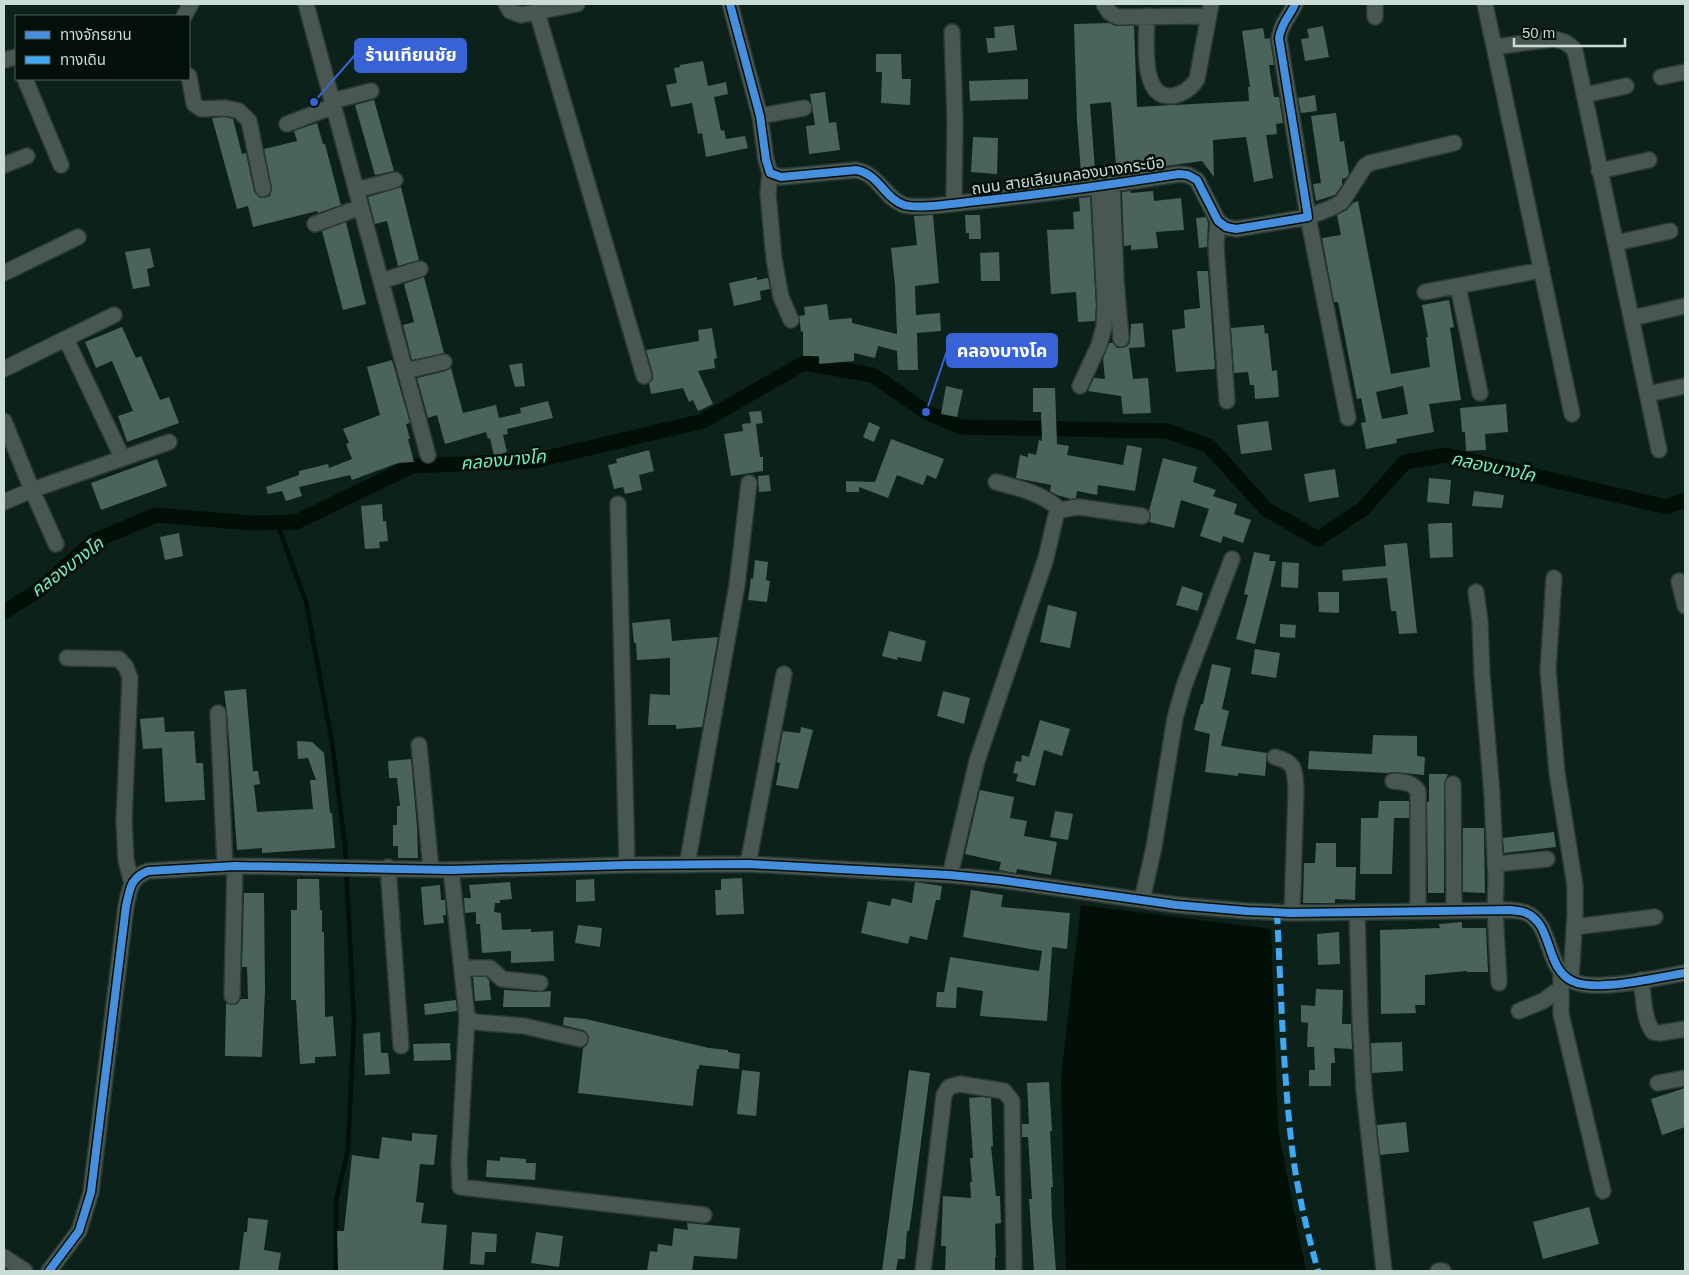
<svg xmlns="http://www.w3.org/2000/svg" width="1689" height="1275" font-family="Helvetica,'Noto Sans Thai',sans-serif">
  <style>
    .water { fill: #010f07 }
    .lines { fill: none; stroke-linecap: round; stroke-linejoin: round }
    .stream { stroke: #010f07; stroke-width: 4.5 }
    .canal { stroke: #010f07; stroke-width: 15 }
    .building { fill: #4a645a; fill-rule: evenodd }
    .minor-casing { stroke: #2c3933; stroke-width: 18 }
    .minor { stroke: #485851; stroke-width: 15 }
    .quiet { stroke: #3fa9f5; stroke-width: 6; stroke-dasharray: 12 6; stroke-linecap: butt }
    .cycleway-casing { stroke: #030f09; stroke-width: 11 }
    .cycleway { stroke: #468fdf; stroke-width: 8 }
    .labels { text-anchor: middle; stroke-width: 5; stroke-linejoin: round; paint-order: stroke }
    .street-label { font-size: 16px; fill: #c9ddd4; stroke: #030f09 }
    .water-label { font-size: 18px; font-style: italic; fill: #75ecbf; stroke: #030f09 }
    .leader { fill: none; stroke: #3763d7; stroke-width: 2 }
    .callout-dot { fill: #3763d7; stroke: #030f09; stroke-width: 2 }
    .callout { fill: #3763d7; stroke: #3763d7; stroke-width: 2 }
    .callout-label { font-size: 18px; text-anchor: middle; font-weight: bold; fill: #fff }
  </style>
  <rect width="100%" height="100%" fill="#0c211a"/>
  <path class="water" d="M1081 905 1271 929 1278 1130 1306 1271H1066L1061 1077Z"/>
  <g class="lines">
    <path class="stream" d="M277 523 306 602 332 742 345 845 354 1022 348 1150 336 1200V1271"/>
    <path class="canal" d="M4 612 39 590 94 541 156 515 251 523 296 522 412 466 534 461 703 421 804 363 873 375 926 412 960 427 1168 431 1209 446 1266 509 1318 539 1363 509 1405 462 1446 455 1667 507 1685 500"/>
  </g>
  <path class="building" d="M1109 23 1117 26H1134L1137 107 1249 101 1248 87H1250L1242 31 1263 28 1265 39 1270 38 1274 65H1269L1274 97H1279L1283 123 1276 124 1277 134 1266 135 1273 178 1254 182 1246 137 1213 140 1214 177 1202 161 1144 169 1143 161 1116 166 1111 102 1090 104 1095 170 1081 173 1077 121 1074 24Z
    M1014 25 1017 50 988 53 986 38H995L994 27Z
    M1323 26 1329 57 1305 61 1301 39 1309 38 1307 29Z
    M876 54H901L902 79H911L910 105 881 103 882 72H876Z
    M703 61 708 86 726 82 728 94 714 97 721 131 724 130 726 139 745 136 748 148 706 157 702 133 698 134 692 103 671 107 666 85 677 83 674 68 680 67V65Z
    M1028 79V99L970 101 969 81Z
    M825 92 829 123 836 122 840 150 809 154 806 126 815 125 810 94Z
    M1315 95 1317 111 1301 113 1298 98Z
    M374 100 394 171 375 175 355 105Z
    M1336 113 1340 142 1344 141 1349 174 1346 178 1342 179V185L1335 195 1316 201 1313 184 1321 183 1311 116Z
    M225 117 233 119 242 154 246 153 254 191 260 198H264L270 196 272 188 264 149 297 141 294 131 317 123 323 144H325L341 205 318 213 317 211 253 227 248 206 237 209 212 118Z
    M973 137 998 138 997 174 971 172Z
    M401 187 419 260 398 266 387 221 375 224 368 197Z
    M1130 191 1131 193 1153 191 1154 201 1181 198 1184 230 1156 232 1158 248 1131 250V245L1124 246 1122 192Z
    M1090 197 1096 306 1095 321 1078 322 1076 292 1051 294 1047 230 1074 229 1073 212 1080 211 1079 198Z
    M1358 201 1391 374 1430 367 1426 337H1428L1422 305 1449 300 1454 327 1450 328 1461 400 1429 404 1434 432 1396 439 1397 443 1366 449 1361 423 1366 422 1361 398 1357 399 1338 302H1334L1322 238 1341 235 1337 215 1347 210 1353 203ZM1403 386 1408 414 1382 419 1376 392Z
    M933 215 939 283 915 286 916 315 940 313 941 331 917 333 918 370H898L897 351 878 346 875 358 854 353V361L819 364V356H803V331L801 332 799 316 805 315 804 307 827 304 829 320 852 318V323L897 334 895 285 891 248 917 245 914 216Z
    M965 215H980L981 239H969V233H966Z
    M1206 217 1208 223 1207 247 1199 248 1196 218Z
    M346 222 366 304 343 310 322 231Z
    M150 248 154 267 147 269 150 286 133 289 125 252Z
    M999 252 1000 281H981L980 253Z
    M1197 271H1208L1215 369 1176 372 1172 330 1185 328 1184 310 1200 308Z
    M424 277 444 353 412 360 403 325 414 322 404 284Z
    M757 277V280L768 278 770 289 760 291 761 300 734 306 729 283Z
    M1143 323 1145 347 1129 348 1133 379 1148 378 1151 413 1123 414 1121 396 1088 391 1094 378 1105 379 1103 359 1109 343H1113L1117 348 1126 347 1130 343 1131 324Z
    M1264 325 1265 334 1268 333 1272 371 1277 370 1279 397 1255 399 1254 385H1250L1248 372 1234 373 1231 328Z
    M122 327 136 358 141 356 160 400 169 397 179 423 127 442 118 416 133 411 112 361 96 368 85 342Z
    M712 328 717 358 714 359 715 368 698 371 713 404 698 411 693 400 689 402 683 388 651 394 649 383 653 379V374L646 350 699 341 698 330Z
    M392 360 410 423 406 424 410 439H408L414 462 398 463 352 480 350 475 299 487 302 496 286 501 282 491 268 494 266 487 299 475V471L328 464 329 468 352 459 346 444 349 443 343 429 380 415 367 367Z
    M522 363 525 386 515 387 509 365Z
    M451 368 463 413 496 405 499 418 521 413 520 408 548 401 553 418 507 429 508 434 503 435 507 452 494 456 490 438 488 439 486 432 445 444 437 415 428 418 417 378 446 371Z
    M946 386 963 390 957 417 941 414Z
    M1033 388H1055L1057 444 1069 446 1067 455 1123 465 1127 445 1142 448 1135 491 1098 485 1097 495 1077 491 1076 498 1071 499 1057 495 1050 491 1051 485 1016 478 1020 455 1028 457V453L1036 455 1039 440 1042 441 1041 412H1033Z
    M1506 404 1508 432 1485 434 1486 450 1466 451 1465 432H1462L1460 408Z
    M761 411 763 423 756 424 760 457H763V471L731 476 724 434 743 431 742 424 751 423 749 412Z
    M1268 421 1272 450 1241 454 1237 425Z
    M869 422 880 427 874 442 863 437Z
    M891 439 944 459 936 479 927 475 923 485 897 475 888 498 859 487V492H846V481L875 482Z
    M649 450 654 471 639 475 642 490 625 494 623 487 614 489 608 465 617 463 616 459Z
    M1163 458 1197 467 1193 482 1216 490 1213 496 1237 504 1234 514 1251 520 1243 543 1223 536 1221 543 1200 536 1209 509 1181 500 1174 528 1149 522 1151 517 1149 511Z
    M157 459 167 486 101 510 91 483Z
    M1335 469 1339 497 1309 502 1304 474Z
    M769 475 771 491 759 492 758 476Z
    M1429 478 1451 480 1449 504 1427 502Z
    M1474 491 1504 495 1502 508 1472 506Z
    M382 504 383 521H386L388 541 379 542 380 548 365 549 361 506Z
    M1441 523H1452L1453 557 1430 558 1428 524Z
    M179 533 183 556 165 560 160 537Z
    M1407 543 1417 633 1399 634 1396 611H1391L1387 578 1343 581 1342 570 1386 566 1384 545Z
    M1254 552 1270 555 1269 561H1276L1255 644 1236 639 1248 595 1244 594Z
    M755 560 768 562 766 580 770 581 767 602 748 600 751 578 753 579Z
    M1282 562 1299 563 1298 588 1281 587Z
    M1182 586 1203 593 1198 611 1176 605Z
    M1318 592H1339V613L1319 612Z
    M1048 605 1077 612 1070 648 1040 642Z
    M670 619 672 641 718 637 702 727 676 729V725H648L650 694 670 695V658L637 660 636 643H634L632 623Z
    M1280 624 1296 625 1295 638 1280 637Z
    M889 631 926 641 921 662 898 657 897 660 882 656Z
    M1255 649 1280 653 1276 678 1251 674Z
    M1212 664 1231 668 1222 709 1229 711 1221 746 1267 753 1265 776 1238 773V776L1205 772 1210 734 1194 730 1201 704H1203Z
    M246 689 253 771H258L260 784 254 785 257 812 313 809 310 780H316L308 758 298 759 297 741 312 742 324 753 330 813H332L335 848 262 853V848L237 850 227 713 224 691Z
    M943 691 970 698 964 724 937 716Z
    M164 717 165 732 194 731 196 763H203L205 800 165 802 162 748 143 749 140 719Z
    M1040 720 1070 729 1062 756 1044 750 1035 786 1016 781 1018 774 1013 773 1016 761 1021 762 1022 755 1029 757Z
    M801 727 813 730 798 789 776 785 780 763 777 762 783 731 800 733Z
    M1373 735 1417 736V756L1425 757 1424 775 1394 772 1388 773 1308 769 1309 751 1372 754Z
    M411 759 417 826 418 858H398V846H393V825H397V806H400L397 778H389L388 761Z
    M1429 774H1448L1444 784V893H1428L1427 802H1429Z
    M980 790 1014 797 1010 818 1027 821 1024 836 1057 842 1051 875 1017 869 1016 873 999 870 1001 862 965 854Z
    M1379 801H1409V818H1394L1392 874H1360L1361 818H1378Z
    M1055 811 1073 814 1068 840 1050 837Z
    M1463 828H1484L1485 893 1463 892Z
    M1554 832 1556 847 1504 853 1503 838Z
    M1316 843H1336V867H1356L1355 900 1335 899V903H1303L1304 863H1315Z
    M742 878 744 914 716 915 715 890H721V879Z
    M297 879H319L320 910H322V932H324L325 1017 333 1016 336 1056 315 1057V1063L300 1064 296 1000H291V910H297Z
    M594 879 595 901 576 902V880Z
    M510 882 512 899 500 900V903H495L494 912 501 913 502 930 531 929V932L553 931 554 961 511 963V951L482 953 480 924H476V912L465 913 464 898H471L469 885Z
    M915 882 942 886 940 900H936L927 940 910 936 908 944 861 933 868 901 890 906 892 898 912 903Z
    M440 885 441 900H445L446 915H443L444 923 424 925 421 887Z
    M971 890 1003 895 1001 907 1070 913 1067 949 1052 947 1047 1021 980 1016 983 991 957 987 956 1008 936 1007 937 992H944L950 957 1039 971 1042 951 963 937Z
    M244 893H264L265 991 262 1057 225 1056 226 1003 232 1005 237 1004 241 999H248L247 967H242Z
    M1462 922V928H1486L1488 972H1467V971L1425 975V1005H1415L1416 1013 1381 1014 1380 930 1440 928 1439 924Z
    M578 925 602 928 600 947 575 943Z
    M1339 932 1340 964 1318 965 1317 934Z
    M473 977H486L489 980 491 1000 475 1001Z
    M1316 989 1343 990 1342 1024H1351L1352 1049 1334 1048 1335 1063H1331V1086H1309V1070H1315L1314 1047H1307L1308 1023 1301 1022V1005L1315 1006Z
    M504 990 539 992 551 991 550 1007H503Z
    M456 1000 457 1011 425 1015 424 1004Z
    M564 1017 586 1019 709 1048 728 1050V1052L740 1054 739 1069 699 1065V1069H697L693 1106 578 1093 583 1048 587 1045 589 1037 587 1033 583 1030 563 1025Z
    M380 1032 381 1053H388L390 1074 365 1075 363 1034Z
    M1402 1042 1403 1071 1372 1073 1371 1043Z
    M450 1043 451 1060 414 1061 413 1044Z
    M742 1070 760 1072 756 1116 737 1114Z
    M909 1070 930 1073 912 1211 909 1231H907L905 1259H898L896 1271H882Z
    M1049 1082 1052 1131H1050L1053 1187H1051L1052 1219 1056 1271H1034L1029 1199H1032L1028 1137H1022V1124H1029L1027 1083Z
    M1685 1088V1127L1662 1135 1651 1099Z
    M981 1097 991 1098 993 1146H991L996 1196H1000L1001 1223 995 1224 996 1257H995V1271H945L946 1246H941L943 1196 971 1198 970 1182H972L970 1158H973L969 1098Z
    M1406 1122 1409 1152 1380 1155 1377 1125Z
    M412 1133 437 1135 434 1165 420 1164 416 1202 424 1203 421 1223 447 1225 443 1271H338L337 1231H344L352 1155 379 1159 382 1137 412 1141Z
    M500 1157 526 1159V1163H536L535 1180 486 1177 487 1160 500 1161Z
    M1589 1207 1599 1244 1543 1259 1533 1222Z
    M248 1218 268 1220 264 1250 281 1253 278 1271H239L244 1232H247Z
    M687 1223 740 1228 737 1259 694 1256 692 1271H647L650 1251 657 1252 658 1244 672 1246 674 1228 688 1230Z
    M472 1232 497 1234 496 1252H485L484 1265 470 1264Z
    M536 1232 563 1236 559 1267 531 1263Z"/>
  <g class="lines">
    <g class="minor-casing">
      <path id="minor" d="M306 4 428 455
        M506 4 510 11 521 15 577 4
        M730 4 760 116 766 160 770 173 781 177 856 170C879 174 884 198 904 205 917 209 953 204 968 202 1039 195 1108 185 1179 174L1188 175 1197 180 1218 221 1226 227 1236 229 1308 217 1279 38C1282 21 1289 18 1295 4
        M1104 4 1109 12 1117 17 1208 16
        M1375 4V17
        M1485 4 1572 414
        M537 12 644 376
        M184 16 191 4
        M1147 16C1147 37 1139 99 1172 96 1183 94 1191 89 1197 79L1211 4
        M952 32 955 120 954 203
        M1495 47 1553 39C1564 41 1569 43 1575 51L1659 450
        M4 60 16 57
        M189 76 194 104 201 109 226 108 239 111 249 121 263 189
        M1661 77 1685 72
        M25 79 61 165
        M1584 95 1626 86
        M332 101 371 91
        M760 116 804 108
        M287 124 334 106
        M4 165 27 156
        M1599 171 1649 160
        M770 173 768 193 774 259 781 297 791 320
        M1112 184 1116 280 1121 339
        M356 190 395 180
        M1218 221 1216 246 1227 401
        M315 224 361 207
        M1616 243 1670 231
        M4 273 78 237
        M381 281 420 269
        M1458 286 1480 393
        M1425 292 1542 270
        M1632 318 1685 306
        M66 339 122 457
        M4 369 114 315
        M405 371 444 362
        M1080 386 1099 345 1104 327 1105 306 1099 186
        M1648 394 1685 386
        M1348 418 1308 217 1331 208 1342 202 1365 166 1370 163 1454 143
        M4 421 32 490 169 442
        M996 482C1018 488 1043 493 1060 510
        M4 502 32 490 56 544
        M618 504 627 865
        M1554 578 1548 670 1557 773 1575 886V914L1571 980
        M1679 581 1685 606
        M1476 592 1480 621 1482 674 1492 795 1496 879 1495 910 1499 983
        M67 658 119 659 126 667 130 678 124 820 126 860 132 883
        M218 713 225 866
        M419 745 431 869
        M1275 757C1297 763 1294 770 1296 790L1292 913
        M1393 781C1403 782 1412 782 1418 791V911
        M1453 784 1454 911
        M748 864 784 674
        M1495 864 1547 859
        M687 865 737 585 749 483
        M388 867 401 1046
        M451 870 467 1017 459 1162 460 1187 704 1215
        M950 875 977 761 1046 558 1056 515 1060 510 1079 507 1142 516
        M1142 900 1154 847 1175 718 1184 686 1232 559
        M1357 912 1360 1018 1364 1091 1384 1271
        M1574 927 1655 917
        M462 968H490L502 979 540 983
        M1561 972V1014L1603 1191
        M1641 980C1644 997 1643 1018 1653 1032L1660 1033 1685 1029
        M232 996 235 866
        M1519 1011 1543 1001 1561 988
        M467 1017 475 1022 524 1026 580 1039
        M1658 1083 1685 1078
        M4 1257 25 1271
        M49 1271 79 1231 91 1192 126 906C130 889 130 878 148 871L235 866 451 870 627 865 748 864 950 875 1000 880 1177 905 1247 911 1292 913 1511 910C1516 911 1522 911 1526 913 1553 924 1545 968 1572 981 1597 993 1658 977 1685 973
        M923 1271 944 1095 949 1087 960 1084 1004 1091 1012 1101 1014 1271
        M1438 1271H1443"/>
    </g>
    <use href="#minor" class="minor"/>
    <path class="quiet" d="M1277 912C1281 991 1283 1070 1292 1148 1297 1190 1307 1231 1318 1271"/>
    <g class="cycleway-casing">
      <path id="cycleway" d="M730 4 760 116 766 160 770 173 781 177 856 170C879 174 884 198 904 205 917 209 953 204 968 202 1039 195 1108 185 1179 174L1188 175 1197 180 1218 221 1226 227 1236 229 1308 217 1279 38C1282 21 1289 18 1295 4
        M49 1271 79 1231 91 1192 126 906C130 889 130 878 148 871L235 866 451 870 627 865 748 864 950 875 1000 880 1177 905 1247 911 1292 913 1511 910C1516 911 1522 911 1526 913 1553 924 1545 968 1572 981 1597 993 1658 977 1685 973"/>
    </g>
    <use href="#cycleway" class="cycleway"/>
  </g>
  <g class="labels">
    <g class="street-label">
      <text transform="translate(1068 175) rotate(-8)" y="6">ถนน สายเลียบคลองบางกระบือ</text>
    </g>
    <g class="water-label">
      <text transform="translate(503 460) rotate(-5)" y="6">คลองบางโค</text>
      <text transform="translate(1493 467) rotate(12)" y="6">คลองบางโค</text>
      <text transform="translate(67 567) rotate(-37)" y="6">คลองบางโค</text>
    </g>
  </g>
  <path class="leader" d="M314 102L355 55M926 412L947 351"/>
  <g class="callout-dot">
    <circle cx="314" cy="102" r="5"/>
    <circle cx="926" cy="412" r="5"/>
  </g>
  <g class="callout">
    <rect x="355" y="39" width="111" height="33" rx="5"/>
    <rect x="947" y="334" width="110" height="33" rx="5"/>
  </g>
  <g class="callout-label">
    <text x="411" y="61">ร้านเทียนชัย</text>
    <text x="1002" y="357">คลองบางโค</text>
  </g>
  <rect width="1689" height="1275" fill="none" stroke="#c9ddd4" stroke-width="10"/>
  <rect x="15" y="15" width="175" height="65" fill="#030f09" stroke="#52615a"/>
  <rect x="25" y="31" width="25" height="8" fill="#468fdf" stroke="#52615a"/>
  <text x="60" y="40" font-size="15" fill="#c9ddd4">ทางจักรยาน</text>
  <rect x="25" y="56" width="25" height="8" fill="#3fa9f5" stroke="#52615a"/>
  <text x="60" y="65" font-size="15" fill="#c9ddd4">ทางเดิน</text>
  <path d="M1514 38v8h111v-8" fill="none" stroke="#c9ddd4" stroke-width="2.5"/>
  <text x="1522" y="38" font-size="15" fill="#c9ddd4" stroke="#030f09" stroke-width="4" paint-order="stroke">50 m</text>
</svg>
